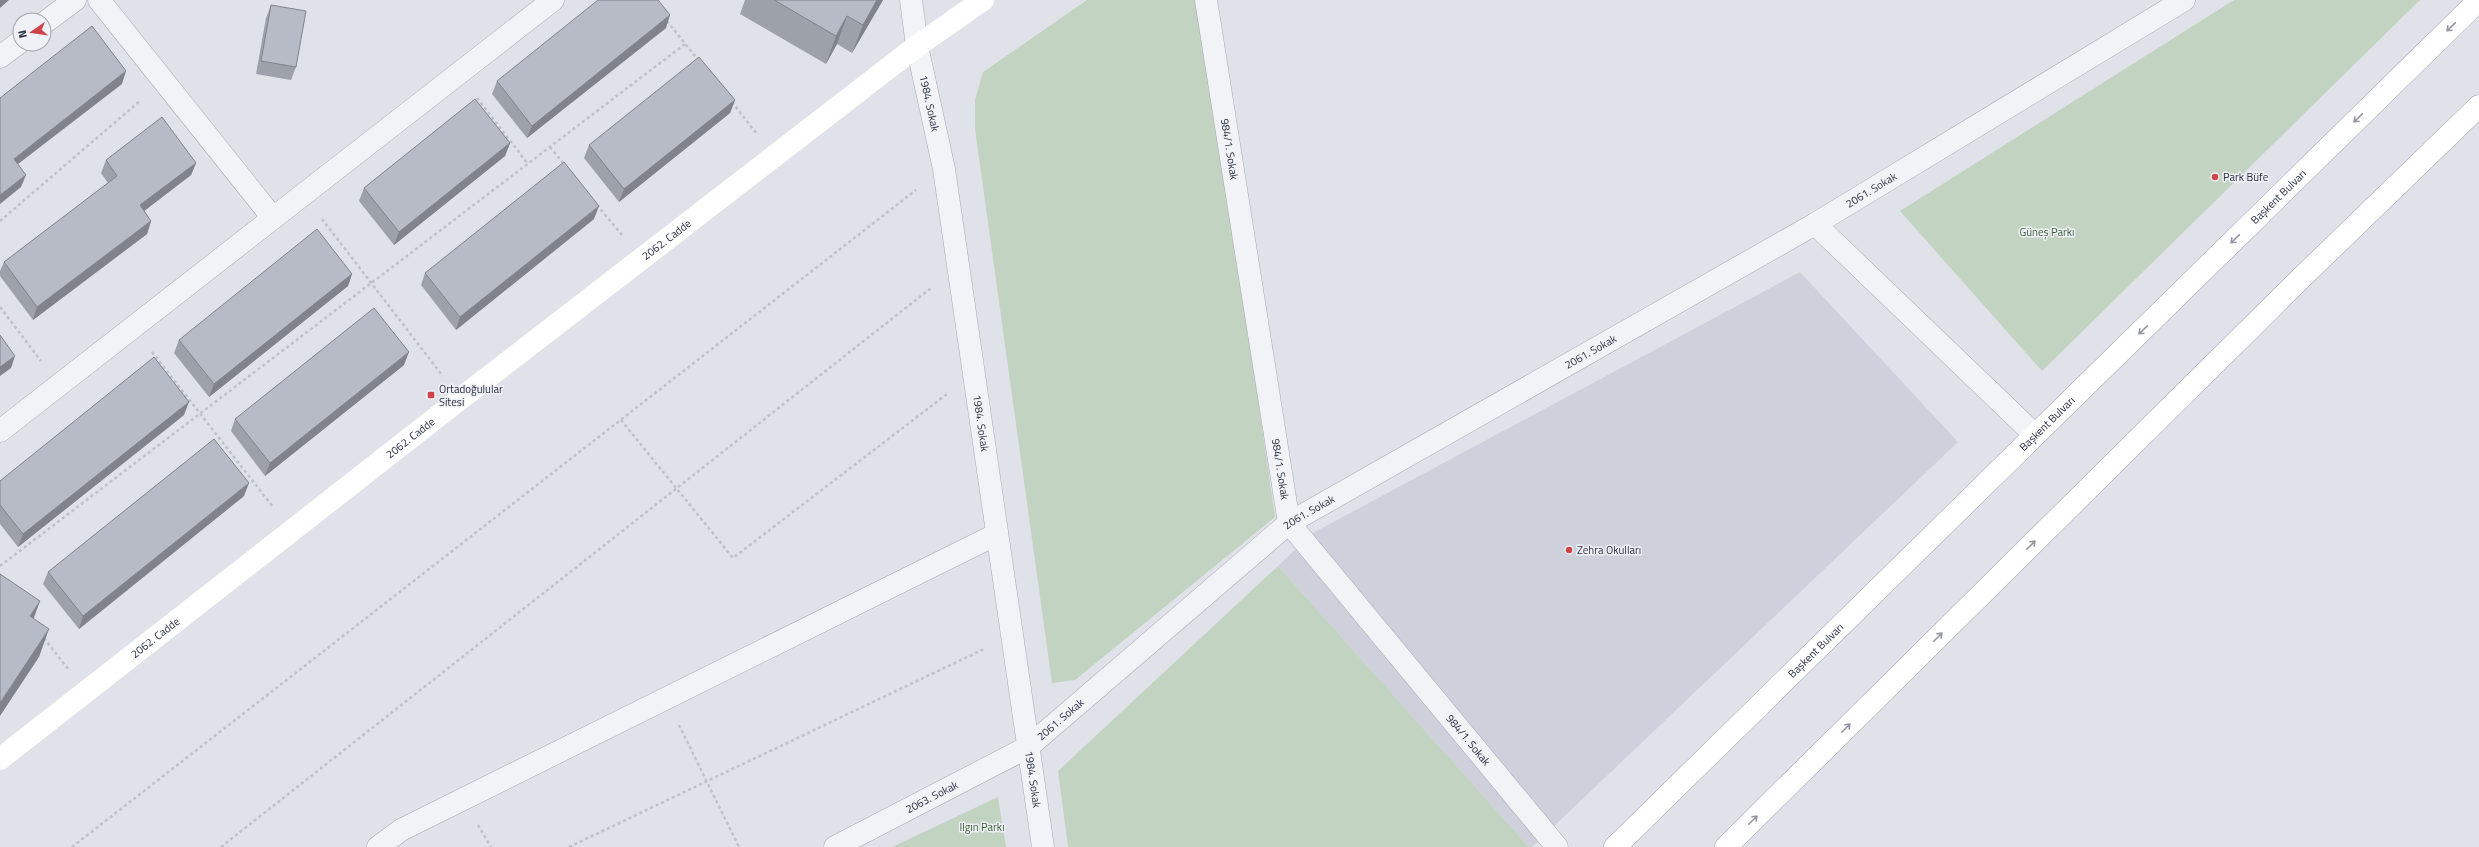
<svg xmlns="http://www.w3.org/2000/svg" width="2479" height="847" font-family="'Titillium Web',sans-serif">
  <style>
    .built { fill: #ced1db }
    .green { fill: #c3d3c1 }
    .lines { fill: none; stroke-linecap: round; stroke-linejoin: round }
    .street-casing { stroke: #a5a8b3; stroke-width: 23 }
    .primary-casing { stroke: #9fa5b4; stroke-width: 23 }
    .path { stroke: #bdc0c7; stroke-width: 2.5; stroke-dasharray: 3 3; stroke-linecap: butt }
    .street { stroke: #f2f3f7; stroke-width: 22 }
    .secondary { stroke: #fff; stroke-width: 22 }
    .primary { stroke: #fff; stroke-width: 22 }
    .wall { fill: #9da1aa }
    .shaded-wall { fill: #80838b }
    .building { fill: #b7bbc6; stroke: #80838b }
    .oneway { stroke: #9496a0 }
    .poi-dot { fill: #ce4449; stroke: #eff1f6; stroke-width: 1.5 }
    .labels { text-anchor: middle; stroke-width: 3; stroke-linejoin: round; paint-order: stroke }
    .street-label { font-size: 11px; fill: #282e40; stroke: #eff1f6 }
    .poi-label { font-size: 11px; fill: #282e40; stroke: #eff1f6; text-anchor: start }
    .park-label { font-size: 11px; fill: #385c35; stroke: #eff1f6 }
  </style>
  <rect width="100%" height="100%" fill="#e0e2e9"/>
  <path class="built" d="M1800 272 1958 442 1532 847H1529L1278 566 1311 534Z"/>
  <path class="green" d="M1087 0H1200L1275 517 1075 680 1052 683 975 129V100L983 72Z
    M2234 0H2420L2042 371 1900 211Z
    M1278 566 1529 847H1068L1058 771Z
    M998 797 1006 847H892Z"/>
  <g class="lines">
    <g class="street-casing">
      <g id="street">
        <path d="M99 0 273 218"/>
        <path id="s1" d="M911 0 917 46 944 169 1043 847"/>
        <path id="s2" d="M1206 0 1289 523 1557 847"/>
        <path d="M44 23 75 0"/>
        <path d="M0 57 20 42"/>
        <path d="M1815 224 2035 435"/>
        <path d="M0 431 553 0"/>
        <path d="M378 847 401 830 997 534"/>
        <path id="s3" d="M835 847 1028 747 1289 523 1815 224 2184 0"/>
      </g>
    </g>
    <g class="primary-casing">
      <g id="primary">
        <path id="s5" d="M1615 847 2479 0"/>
        <path d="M1726 847 2296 283 2479 106"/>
      </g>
    </g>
    <path class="path" d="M667 21 699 61
      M477 98 528 164
      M732 102 756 133
      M550 147 564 164
      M597 205 622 235
      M322 219 442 375
      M0 221 141 100
      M0 307 41 361
      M152 352 273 507
      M621 420 733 558 947 394
      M0 566 685 44
      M44 638 68 669
      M679 725 739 847
      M478 825 491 847
      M72 847 916 190
      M221 847 931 288
      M569 847 984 649"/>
    <use href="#street" class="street"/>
    <path class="secondary" id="s4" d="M0 759 460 399 917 46 983 0"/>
    <use href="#primary" class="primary"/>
  </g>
  <path class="wall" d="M745 0H883L852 53 837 44 826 64 740 14Z
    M271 5 296 67 291 80 256 74 266 18Z
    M666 28 527 138 492 94 497 81Z
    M735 100 730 113 619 202 584 158 589 145Z
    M510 143 505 156 394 245 359 201 364 188Z
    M106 160 196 163 191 175 144 211 151 221 147 234 33 320 0 276V271L4 262 108 183 101 173Z
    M594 219 456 330 421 285 425 273Z
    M352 274 348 286 209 397 174 353 179 340Z
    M404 365 265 476 231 431 235 419Z
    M184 415 18 547 0 524V481Z
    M244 496 79 629 43 584 48 572Z"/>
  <path class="shaded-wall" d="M0 0H9L0 8Z
    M877 0H883L852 53 863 25Z
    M670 15 666 28 527 138 532 126Z
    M847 16 837 44 826 64 836 36Z
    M126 71 122 84 9 171 14 159Z
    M735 100 730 113 619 202 624 189Z
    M510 143 505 156 394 245 399 232Z
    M196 163 191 175 135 218 140 205Z
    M26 175 21 187 0 204V195Z
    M599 206 594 219 456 330 460 317Z
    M151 221 147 234 33 320 37 307Z
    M352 274 348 286 209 397 214 384Z
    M409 352 404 365 265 476 270 463Z
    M15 356 11 368 0 376V367Z
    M189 402 184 415 18 547 23 534Z
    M249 483 244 496 79 629 83 616Z
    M40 601 30 629V616Z
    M49 629 39 657 0 716V703Z"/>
  <path class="building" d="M598 0H658L670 15 532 126 497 81Z
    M774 0H877L863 25 847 16 836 36Z
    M271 5 306 11 296 67 261 61Z
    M92 26 126 71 14 159 26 175 0 195V98Z
    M699 57 735 100 624 189 589 145Z
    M475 99 510 143 399 232 364 188Z
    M162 117 196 163 140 205 151 221 37 307 4 262 117 176 106 160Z
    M564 162 599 206 460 317 425 273Z
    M317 229 352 274 214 384 179 340Z
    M374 308 409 352 270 463 235 419Z
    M0 335 15 356 0 367Z
    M154 357 189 402 23 534 0 505V481Z
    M214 439 249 483 83 616 48 572Z
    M0 574 40 601 30 616 49 629 0 703Z"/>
  <defs><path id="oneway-shaft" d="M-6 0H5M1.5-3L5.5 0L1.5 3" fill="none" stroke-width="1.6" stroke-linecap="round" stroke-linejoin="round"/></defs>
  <g class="oneway">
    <use href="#oneway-shaft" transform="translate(2451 27) rotate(136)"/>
    <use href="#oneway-shaft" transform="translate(2358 118) rotate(136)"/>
    <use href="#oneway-shaft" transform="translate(2235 239) rotate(136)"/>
    <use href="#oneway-shaft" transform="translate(2143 330) rotate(136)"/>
    <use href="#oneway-shaft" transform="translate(2031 545) rotate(-45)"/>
    <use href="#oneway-shaft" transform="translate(1938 637) rotate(-45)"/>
    <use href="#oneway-shaft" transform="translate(1846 728) rotate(-45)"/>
    <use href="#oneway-shaft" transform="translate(1753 820) rotate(-45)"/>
  </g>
  <g class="poi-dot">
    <circle cx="2215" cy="177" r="4"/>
    <rect x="427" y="391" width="8" height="8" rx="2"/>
    <circle cx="1569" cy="550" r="4"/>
  </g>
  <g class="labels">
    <g class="street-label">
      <text dy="4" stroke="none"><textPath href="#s1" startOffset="105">1984. Sokak</textPath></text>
      <text dy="4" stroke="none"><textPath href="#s2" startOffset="151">984/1. Sokak</textPath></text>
      <text dy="4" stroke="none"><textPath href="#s3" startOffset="1232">2061. Sokak</textPath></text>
      <text dy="4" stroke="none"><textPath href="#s5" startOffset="929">Başkent Bulvarı</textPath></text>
      <text dy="4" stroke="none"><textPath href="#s4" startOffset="845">2062. Cadde</textPath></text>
      <text dy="4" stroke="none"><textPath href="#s3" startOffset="908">2061. Sokak</textPath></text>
      <text dy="4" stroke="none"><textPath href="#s1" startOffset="429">1984. Sokak</textPath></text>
      <text dy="4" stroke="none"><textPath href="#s5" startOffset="605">Başkent Bulvarı</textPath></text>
      <text dy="4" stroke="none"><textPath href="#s4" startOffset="521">2062. Cadde</textPath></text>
      <text dy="4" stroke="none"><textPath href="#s2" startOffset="475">984/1. Sokak</textPath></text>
      <text dy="4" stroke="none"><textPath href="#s3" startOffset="584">2061. Sokak</textPath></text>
      <text dy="4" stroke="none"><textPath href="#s4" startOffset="197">2062. Cadde</textPath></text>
      <text dy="4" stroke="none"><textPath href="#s5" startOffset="281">Başkent Bulvarı</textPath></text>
      <text dy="4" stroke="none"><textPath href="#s3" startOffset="260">2061. Sokak</textPath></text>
      <text dy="4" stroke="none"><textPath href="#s2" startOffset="811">984/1. Sokak</textPath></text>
      <text dy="4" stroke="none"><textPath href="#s1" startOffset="789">1984. Sokak</textPath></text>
      <text dy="4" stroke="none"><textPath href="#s3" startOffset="109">2063. Sokak</textPath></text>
    </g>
    <g class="poi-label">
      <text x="2223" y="181">Park Büfe</text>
      <text x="439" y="393">Ortadoğulular<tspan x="439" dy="13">Sitesi</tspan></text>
      <text x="1577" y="554">Zehra Okulları</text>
    </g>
    <g class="park-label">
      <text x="2047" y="236">Güneş Parkı</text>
      <text x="982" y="831">Ilgın Parkı</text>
    </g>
  </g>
  <g transform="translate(32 32) rotate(257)"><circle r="19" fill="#eff1f6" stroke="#9fa3ad"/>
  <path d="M0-3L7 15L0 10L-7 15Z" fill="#ce4449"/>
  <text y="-6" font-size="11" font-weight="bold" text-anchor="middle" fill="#282e40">N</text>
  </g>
</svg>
